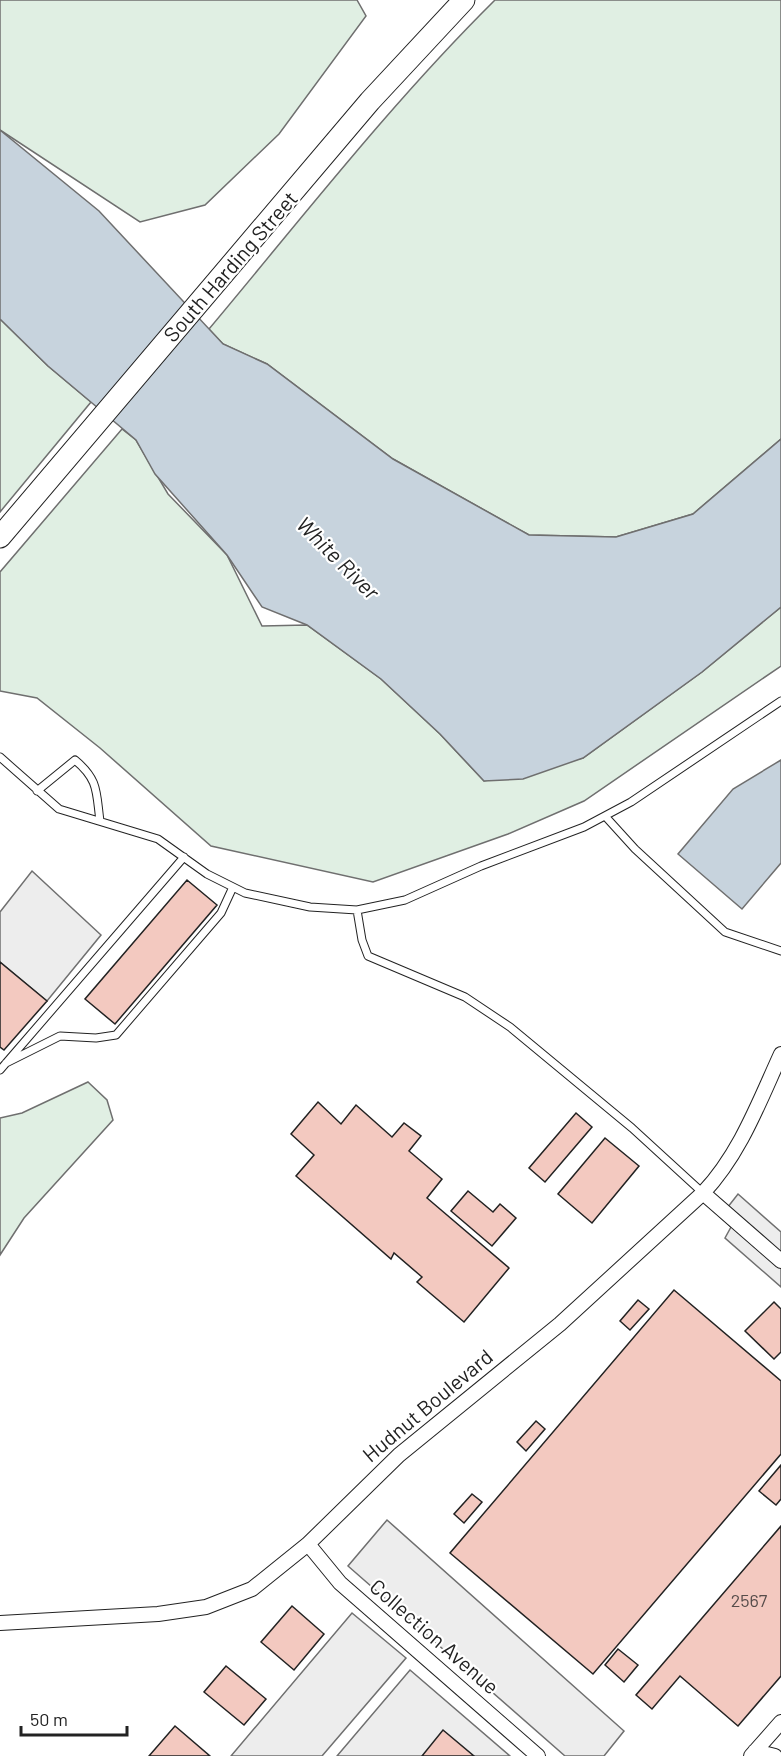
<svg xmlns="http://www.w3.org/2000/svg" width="781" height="1756" font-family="Barlow,sans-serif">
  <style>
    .green { fill: #e0efe3; stroke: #6f6f6f; stroke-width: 1.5 }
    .parking { fill: #ededed; stroke: #6f6f6f; stroke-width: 1.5 }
    .water { fill: #c7d3dd; stroke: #6f6f6f; stroke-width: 1.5 }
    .building { fill: #f3c9c0; stroke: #222; stroke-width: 1.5 }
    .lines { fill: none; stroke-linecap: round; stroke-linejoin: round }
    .service-casing { stroke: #222; stroke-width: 9 }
    .minor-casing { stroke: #222; stroke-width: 16 }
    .primary-casing { stroke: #222; stroke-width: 23 }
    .service { stroke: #fff; stroke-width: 7 }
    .minor { stroke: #fff; stroke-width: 14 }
    .primary { stroke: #fff; stroke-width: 21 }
    .labels { text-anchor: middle; stroke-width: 4.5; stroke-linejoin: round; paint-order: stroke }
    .number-label { font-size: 18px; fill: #564c4a }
    .street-label { font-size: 21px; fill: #222; stroke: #fff }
    .water-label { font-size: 22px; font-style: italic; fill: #222; stroke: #fff }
  </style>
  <rect width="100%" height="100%" fill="#fff"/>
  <path class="green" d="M0 0H357L366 16 279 134 205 205 140 222 0 130Z
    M495 0H781V439L693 514 616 537 529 535 393 459 267 364 223 344 209 329C302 218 392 102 495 0Z
    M0 319 48 366 91 402 0 512Z
    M122 429 136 440 168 494 227 555 262 626 307 625 381 679 440 734 484 781 583 758 702 672 781 607V666L584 801 508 834 373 882 211 846 100 748 37 698 0 691V572Z
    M88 1082 107 1100 113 1120 24 1218 0 1255V1118L22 1113Z"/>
  <path class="parking" d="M32 871 101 935 47 1001 0 962V912Z
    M738 1194 781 1232V1287L725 1238 731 1227 720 1217Z
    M387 1520 624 1731 604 1756H565L348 1566Z
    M352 1613 406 1658 322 1756H231Z
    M410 1670 510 1756H337Z"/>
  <path class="water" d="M0 130 99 211 223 344 267 364 393 459 529 535 616 537 693 514 781 439V607L702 672 583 758 523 779 484 781 440 734 381 679 307 625 262 607 227 555 155 474 136 440 48 366 0 319Z
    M781 760V863L742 909 678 854 733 789Z"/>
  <path class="building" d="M187 880 217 905 115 1024 85 999Z
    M0 962 47 1001 4 1050 0 1047Z
    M318 1102 341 1124 356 1105 392 1137 404 1123 421 1136 409 1151 442 1179 427 1198 509 1268 464 1322 417 1282 422 1277 394 1253 391 1259 296 1176 314 1155 291 1134Z
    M576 1113 592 1127 545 1182 529 1168Z
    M605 1138 639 1166 592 1223 558 1194Z
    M468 1191 493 1212 500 1204 516 1218 492 1246 451 1211Z
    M674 1290 781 1381V1454L593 1674 450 1553Z
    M638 1300 649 1309 630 1330 620 1321Z
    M774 1302 781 1309V1352L774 1359 745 1331Z
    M536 1421 545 1429 526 1451 517 1442Z
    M781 1465V1499L776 1505 759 1491Z
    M472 1494 482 1502 464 1523 454 1514Z
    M781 1526V1676L738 1726 680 1676 652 1709 636 1695Z
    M292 1606 324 1634 294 1670 261 1642Z
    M618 1649 638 1665 624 1682 605 1665Z
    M226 1666 266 1699 244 1725 204 1692Z
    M175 1726 210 1756H149Z
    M443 1730 474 1756H422Z"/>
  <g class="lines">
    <g class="service-casing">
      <path id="service" d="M0 757 59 809 158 839 207 874 245 893 310 907 357 910 362 940 368 956 465 997 510 1027 632 1128 703 1193
        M37 791 75 760C99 780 96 792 100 821
        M605 816 635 849 725 932 781 951
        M357 910 405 900 481 866 584 827 631 802 781 701
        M6 1063 60 1036 96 1038 116 1035 221 913 233 887
        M0 1070 184 857"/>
    </g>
    <g class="minor-casing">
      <path id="minor" d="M703 1193 781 1261
        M308 1544 340 1583 538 1756
        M0 1623 158 1614 206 1607 252 1589 308 1544 399 1455 560 1324 703 1193C740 1154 759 1102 781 1054
        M755 1751 775 1756
        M751 1756 781 1722"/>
    </g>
    <g class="primary-casing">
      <path id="primary" d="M0 537 370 101 464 0"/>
    </g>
    <use href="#service" class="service"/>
    <use href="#minor" class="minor"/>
    <use href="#primary" class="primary"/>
  </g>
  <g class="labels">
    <g class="number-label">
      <text x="749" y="1607">2567</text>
    </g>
    <g class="street-label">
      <text transform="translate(231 267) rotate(-49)" y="7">South Harding Street</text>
      <text transform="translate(428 1406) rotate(-40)" y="7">Hudnut Boulevard</text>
      <text transform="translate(434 1637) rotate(41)" y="7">Collection Avenue</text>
    </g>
    <g class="water-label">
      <text transform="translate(338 558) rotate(45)" y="8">White River</text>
    </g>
  </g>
  <path d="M21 1726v9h106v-9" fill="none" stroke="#222222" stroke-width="3"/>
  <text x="30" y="1726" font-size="18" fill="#222222" stroke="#ffffff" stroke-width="4.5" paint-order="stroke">50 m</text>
</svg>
